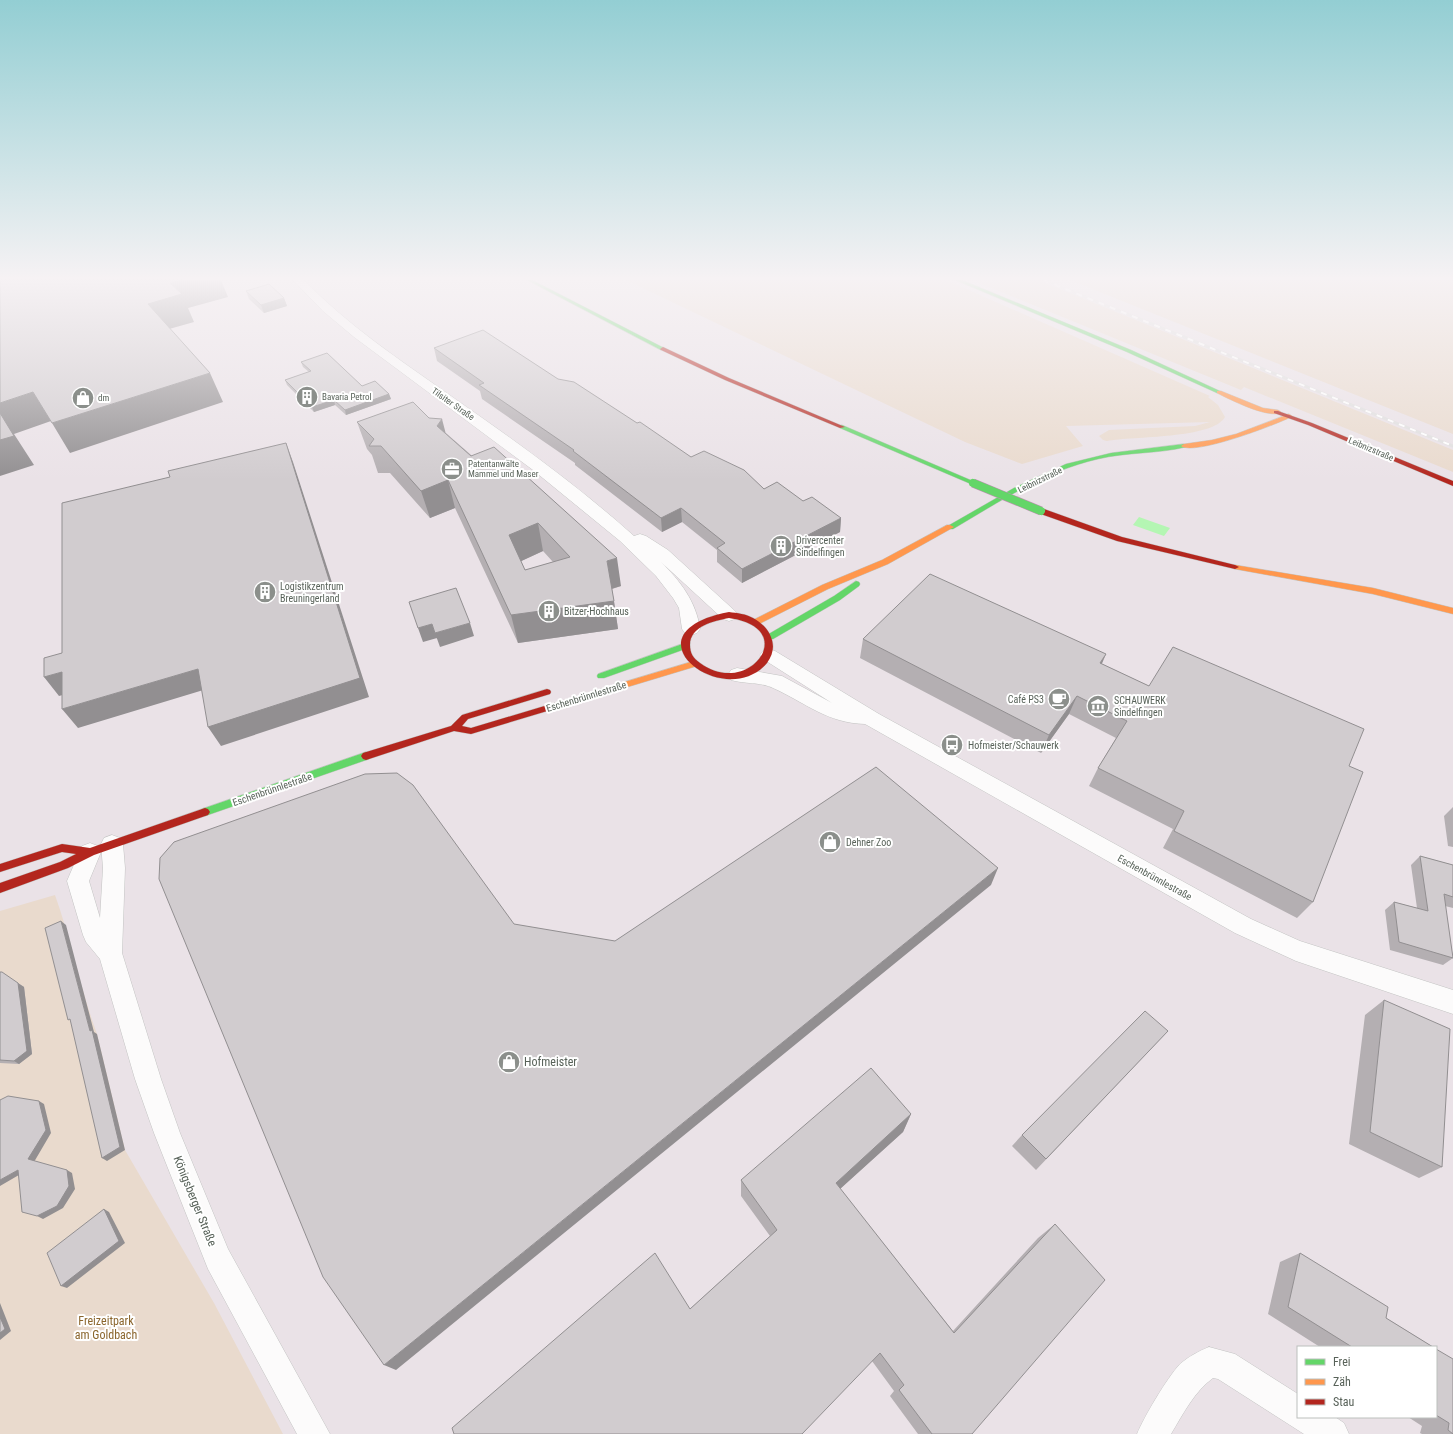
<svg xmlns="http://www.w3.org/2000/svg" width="1453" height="1434" font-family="'Roboto Condensed',sans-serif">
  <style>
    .green { fill: #e9dacd }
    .water { fill: #b4f6b3 }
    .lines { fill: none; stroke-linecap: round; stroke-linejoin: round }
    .street-casing { stroke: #c3c4c3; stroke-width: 1 }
    .fast-casing { stroke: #c3c4c2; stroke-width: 1 }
    .slow-casing { stroke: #c3c4c2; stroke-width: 1 }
    .jam-casing { stroke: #c3c4c2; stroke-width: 1 }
    .street { fill: #fcfbfb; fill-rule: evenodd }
    .fast { fill: #63d668; fill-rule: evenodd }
    .slow { fill: #ff974d; fill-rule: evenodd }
    .jam { fill: #b3261e; fill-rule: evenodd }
    .rail-casing { stroke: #e0dfdf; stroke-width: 3 }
    .rail { stroke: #fff; stroke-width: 2; stroke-dasharray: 6; stroke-linecap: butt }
    .fast-bridge-casing { stroke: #c190b4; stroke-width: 9; stroke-linecap: butt }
    .fast-bridge { stroke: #63d668; stroke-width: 8 }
    .wall { fill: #b4afb2; fill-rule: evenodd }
    .shaded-wall { fill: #928f91 }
    .building { fill: #d1cccf; stroke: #928f91; fill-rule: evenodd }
    .labels { text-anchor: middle; stroke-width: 4; stroke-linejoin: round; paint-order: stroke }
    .far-poi-label { font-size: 9px; fill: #586259; stroke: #fff; text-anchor: start }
    .far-street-label { font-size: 9px; fill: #586259; stroke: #fff }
    .poi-label { font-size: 10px; fill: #586259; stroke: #fff; text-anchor: start }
    .street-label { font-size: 10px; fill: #586259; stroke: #fff }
    .near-poi-label { font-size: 12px; fill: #586259; stroke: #fff; text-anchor: start }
    .near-street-label { font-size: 12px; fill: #586259; stroke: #fff }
    .near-park-label { font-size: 12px; fill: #8b662d; stroke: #fff }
  </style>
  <rect width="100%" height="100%" fill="#eae2e7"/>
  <path class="green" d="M626 280H946L1210 396 1208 397 1218 405 1225 417C1213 439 1133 436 1107 441L1103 440 1099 436 1109 430 1195 426 1210 422 1066 426 1083 446 1022 464 965 442Z
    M972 280H1038L1453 450V472L1244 387 1241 390Z
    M1070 280H1453V434Z
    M55 895C71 940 80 988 97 1034L125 1150 214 1303 283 1434H0V911Z"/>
  <path class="water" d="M1139 517 1170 528 1164 536 1133 525Z"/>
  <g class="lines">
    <g class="street-casing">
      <path id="street" d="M293 280H304C347 325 400 360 451 396 514 440 577 485 634 536L640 534 646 536 668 550 735 611 738 615 735 619 729 621 723 619 661 562C680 581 696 601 700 629L697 633 691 635 685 633 682 629 679 608 673 598 656 576 620 541 533 470 354 337 323 311Z
        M769 649 775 651 879 714 1251 919 1300 941 1453 990V1014L1296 961 1235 933 865 724C827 723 806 703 773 688 761 682 744 684 731 680L728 675 731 670 737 668 782 676 832 703 763 659 760 655 763 651Z
        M112 835 120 838 123 844 125 868 122 953 161 1079 180 1133 228 1249 330 1434H297L208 1269 154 1133 135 1079 100 959 86 942 83 935 67 881 82 846 90 843 98 846 101 852 89 881 100 918 103 868 101 844 104 838Z
        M1209 1347 1235 1354 1298 1394V1417H1335L1344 1423 1349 1434H1304L1218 1379 1213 1378C1194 1392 1183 1414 1171 1434H1137C1144 1417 1167 1378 1180 1364 1188 1357 1199 1351 1209 1347Z"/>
    </g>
    <g class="fast-casing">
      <path id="fast" d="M527 280H532L666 349 661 350Z
        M955 280H962L1131 350 1222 392 1217 393 1127 352Z
        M842 425 975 482 976 483 973 485 971 484 840 428V426Z
        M1184 444 1187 446 1186 447C1158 454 1127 452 1098 459 1045 471 999 502 953 529H950L946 527 1014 488 1066 464 1111 453Z
        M856 581 859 582 860 584 859 586 840 600 773 639H767L766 637 767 635 834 596Z
        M685 643 689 646 688 648 604 678H598L597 676 598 674Z
        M366 752 369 753 371 756 369 759 205 816 202 815 200 812 202 809Z"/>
    </g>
    <g class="slow-casing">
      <path id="slow" d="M1217 391H1221L1263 408 1278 410 1281 412C1270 420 1229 399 1217 393Z
        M1289 414 1292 416 1291 417C1275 425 1194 456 1181 446L1184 444 1212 440 1236 434Z
        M947 525H950L954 527 888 564 828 589 759 624H753L752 622 753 620 822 585 882 560Z
        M1232 565H1235L1373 588 1453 608V614L1373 594 1235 569 1231 567Z
        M694 661 697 662 698 664 697 666 591 698 587 695 588 693Z"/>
    </g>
    <g class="jam-casing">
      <path id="jam" d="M663 347 729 378 845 427 840 428 725 380 661 350 660 349Z
        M1274 411H1278L1312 423 1453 481V486L1308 425 1274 413Z
        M1038 509H1044L1122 537 1235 565 1239 567 1235 569 1117 541 1038 513Z
        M729 612C737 613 746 614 753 618 770 627 780 646 767 663 725 713 620 633 729 612ZM729 618C802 628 748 699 700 663 693 658 690 653 690 645 690 626 714 621 729 618Z
        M547 689 550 690 551 692 550 694 468 719 462 726 471 728 591 692 595 695 594 697 471 734 454 731 366 760 363 759 361 756 363 753 451 726 462 715Z
        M205 808 208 809 210 812 208 815 94 855 68 868 0 893V883L60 862 76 854 62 852 0 872V864L62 844 90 848Z"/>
    </g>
    <use href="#street" class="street"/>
    <use href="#fast" class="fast"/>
    <use href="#slow" class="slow"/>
    <use href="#jam" class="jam"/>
    <g class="rail-casing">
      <path id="rail" d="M1043 280 1453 446"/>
    </g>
    <use href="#rail" class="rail"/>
    <g class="fast-bridge-casing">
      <path id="fast-bridge" d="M973 483 1041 511"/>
    </g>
    <use href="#fast-bridge" class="fast-bridge"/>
  </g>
  <path class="wall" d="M246 291 284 298 287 306 264 313 249 299Z
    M434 348 558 379 691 457 764 489 803 501 841 518 840 532 742 583 717 562V550L682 522 662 532 575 465V463L482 399 480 391 437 361Z
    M301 362 362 386 389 394 391 399 346 415 335 405 314 412 287 385 285 380 309 372 303 367Z
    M357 422 446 433 621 586 612 589 618 629 518 643 455 508 430 518 390 473H378L372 455 367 449ZM543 551 553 562 525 570 521 561Z
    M863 639 1102 664 1149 686 1349 766 1313 902 1297 918 1163 848 1173 829 1089 786 1098 768 1116 738 1069 714 1041 753 860 658Z
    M1453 807V847L1448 846 1444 816Z
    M1420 856 1453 865V908L1445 906 1453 958 1443 965 1390 950 1385 910 1394 902 1417 908 1411 865Z
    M0 972 24 987 32 1054 19 1064 0 1063Z
    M1384 1000 1442 1167 1419 1178 1349 1144 1365 1015Z
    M1168 1031 1036 1170 1012 1146 1022 1135Z
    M911 1114 903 1132 840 1189 953 1331 1038 1238 1055 1224 972 1434H918L890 1396 894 1391 872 1361 690 1309 770 1236 741 1196V1180Z
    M1300 1253 1386 1318 1433 1347H1320L1268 1314 1280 1262Z
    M1436 1349 1453 1434H1422L1420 1433 1422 1426 1408 1417H1436Z"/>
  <path class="shaded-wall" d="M182 280H221L228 297 188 308 194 322 162 331 148 304 170 283Z
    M284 298 287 306 264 313 261 305Z
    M210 373 223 402 70 453 52 423Z
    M33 392 51 421 14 434 34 465 0 476V403Z
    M389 394 391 399 346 415 345 410Z
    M334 400 335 405 314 412 312 407Z
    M442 419 449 446 437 426Z
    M286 443 293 462 369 697 221 746 208 727Z
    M448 480 455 508 430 518 421 491Z
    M681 508 682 522 662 532 661 518Z
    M841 518 840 532 742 583V569Z
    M538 523 543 551 515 564 509 535Z
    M617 558 621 586 611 589 607 561Z
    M614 601 618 629 518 643 511 615Z
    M470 623 474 636 440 647 435 633Z
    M432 624 437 638 423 642 418 628Z
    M1106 654 1098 673 1100 663Z
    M198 669 210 688 78 728 62 709Z
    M62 672 77 691 59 696 44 677Z
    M1077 696 1069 714 1041 753 1049 735Z
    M998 868 991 885 396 1370 384 1365Z
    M61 921 66 925 94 1032 97 1034 125 1150 107 1161 102 1158 90 1031Z
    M18 983 24 987 32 1054 19 1064 14 1061Z
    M39 1101 44 1104 51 1133 34 1162 28 1159Z
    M911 1114 903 1132 830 1198 836 1183Z
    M18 1170 24 1172 0 1186V1180Z
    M67 1170 72 1173 75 1189 63 1208 43 1219 37 1216Z
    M104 1209 109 1212 125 1243 67 1288 61 1286Z
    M0 1303 11 1331 0 1340Z"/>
  <path class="building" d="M0 280H182L170 283 182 294 148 304 210 373 52 423 33 392 0 403Z
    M269 284 284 298 261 305 246 291Z
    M483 330 558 379 574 382 637 423 640 422 691 457 704 451 744 470 764 489 777 482 803 501 812 497 841 518 742 569 717 548 725 543 681 508 661 518 573 451 574 450 479 385 484 383 434 348Z
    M327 353 362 386 375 381 389 394 345 410 334 400 312 407 285 380 311 371 301 362Z
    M413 402 429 418 442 419 437 426 471 456 494 447 617 558 607 561 614 601 511 615 448 480 421 491 381 446H369L374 439 357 422ZM538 523 570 557 525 570 509 535Z
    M0 413 14 436 0 440Z
    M286 443 360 678 208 727 198 669 62 709V672L44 677V658L62 653V503L170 477 168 471Z
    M930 574 1106 654 1100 663 1149 686 1173 647 1364 729 1349 766 1363 772 1313 902 1174 831 1184 811 1098 768 1127 721 1077 696 1049 735 863 639Z
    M456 588 470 623 435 633 432 624 418 628 409 602Z
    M876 767 998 868 384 1365 323 1277 159 879 160 858 174 842 365 774 397 773 413 785 514 924 615 941Z
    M1420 856 1453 865V897L1444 894 1453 958 1399 942 1394 902 1428 911Z
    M61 921 90 1031 92 1030 120 1147 102 1158 70 1019 68 1020 45 928Z
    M0 972H2L18 983 27 1051 14 1061 0 1060Z
    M1384 1000 1450 1029 1442 1167 1370 1132Z
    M1145 1011 1168 1031 1046 1159 1022 1135Z
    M871 1068 911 1114 836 1183 954 1333 1055 1224 1105 1280 972 1434H932L899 1390 904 1385 880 1353 802 1434H454L452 1428 655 1253 690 1309 777 1230 741 1180Z
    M8 1096 39 1101 46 1130 28 1159 67 1170 69 1186 57 1206 37 1216 22 1212 18 1170 0 1180V1100Z
    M104 1209 119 1241 61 1286 47 1253Z
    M1300 1253 1388 1307 1386 1318 1433 1347H1352L1288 1307Z
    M0 1317 5 1329 0 1333Z
    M1436 1349 1453 1359V1434L1448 1430 1449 1423 1436 1415Z"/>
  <linearGradient id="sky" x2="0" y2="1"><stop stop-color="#93ced3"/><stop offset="0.58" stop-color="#f6f2f4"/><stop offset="1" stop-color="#f6f2f4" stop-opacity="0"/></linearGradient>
  <rect width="1453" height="480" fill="url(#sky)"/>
  <defs>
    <g id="building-disc" transform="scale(1.15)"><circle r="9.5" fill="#8b8f8b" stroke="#fff"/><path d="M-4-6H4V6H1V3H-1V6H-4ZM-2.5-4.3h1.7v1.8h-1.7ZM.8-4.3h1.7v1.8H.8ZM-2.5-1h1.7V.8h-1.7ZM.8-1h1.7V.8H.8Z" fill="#fff"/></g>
    <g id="shop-disc" transform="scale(1.15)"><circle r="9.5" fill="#8b8f8b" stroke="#fff"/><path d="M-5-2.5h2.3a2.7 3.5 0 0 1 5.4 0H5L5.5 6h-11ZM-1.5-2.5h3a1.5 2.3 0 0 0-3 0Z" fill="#fff"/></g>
    <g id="office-disc" transform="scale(1.15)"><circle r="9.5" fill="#8b8f8b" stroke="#fff"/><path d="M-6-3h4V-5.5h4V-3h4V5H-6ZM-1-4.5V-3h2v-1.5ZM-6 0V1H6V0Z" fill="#fff"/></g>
    <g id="cafe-disc" transform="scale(1.15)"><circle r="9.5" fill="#8b8f8b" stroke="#fff"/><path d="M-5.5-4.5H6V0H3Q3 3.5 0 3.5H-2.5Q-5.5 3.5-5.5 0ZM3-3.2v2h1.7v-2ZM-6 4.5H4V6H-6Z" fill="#fff"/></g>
    <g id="museum-disc" transform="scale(1.15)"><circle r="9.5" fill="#8b8f8b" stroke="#fff"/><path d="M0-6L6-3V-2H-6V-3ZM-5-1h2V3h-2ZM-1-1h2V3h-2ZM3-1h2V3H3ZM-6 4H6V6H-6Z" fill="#fff"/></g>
    <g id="bus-disc" transform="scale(1.15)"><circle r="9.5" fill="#8b8f8b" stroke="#fff"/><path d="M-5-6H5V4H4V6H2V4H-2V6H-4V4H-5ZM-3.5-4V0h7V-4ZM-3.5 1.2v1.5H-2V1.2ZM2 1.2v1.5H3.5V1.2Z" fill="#fff"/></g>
  </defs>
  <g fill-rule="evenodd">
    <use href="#building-disc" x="307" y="397"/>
    <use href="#shop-disc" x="83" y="398"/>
    <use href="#office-disc" x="452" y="469"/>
    <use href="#building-disc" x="781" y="546"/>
    <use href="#building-disc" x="265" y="592"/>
    <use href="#building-disc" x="549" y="611"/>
    <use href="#cafe-disc" x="1059" y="699"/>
    <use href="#museum-disc" x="1098" y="706"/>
    <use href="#bus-disc" x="952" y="745"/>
    <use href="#shop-disc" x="830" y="842"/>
    <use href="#shop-disc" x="509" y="1062"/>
  </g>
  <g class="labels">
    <g class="far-poi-label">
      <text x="322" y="400">Bavaria Petrol</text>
      <text x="98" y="401">dm</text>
      <text x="468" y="467">Patentanwälte<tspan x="468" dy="10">Mammel und Maser</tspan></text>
    </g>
    <g class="far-street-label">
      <text transform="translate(453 404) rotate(35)" y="3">Tilsiter Straße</text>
      <text transform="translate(1371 449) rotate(23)" y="3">Leibnizstraße</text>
      <text transform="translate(1040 480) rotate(-26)" y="3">Leibnizstraße</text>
    </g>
    <g class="poi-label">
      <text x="796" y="544">Drivercenter<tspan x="796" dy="12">Sindelfingen</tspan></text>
      <text x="280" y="590">Logistikzentrum<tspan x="280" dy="12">Breuningerland</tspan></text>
      <text x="564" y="615">Bitzer-Hochhaus</text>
      <text x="1044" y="703" text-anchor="end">Café PS3</text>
      <text x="1114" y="704">SCHAUWERK<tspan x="1114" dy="12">Sindelfingen</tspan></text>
      <text x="968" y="749">Hofmeister/Schauwerk</text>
      <text x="846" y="846">Dehner Zoo</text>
    </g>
    <g class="street-label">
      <text transform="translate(586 696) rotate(-17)" y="4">Eschenbrünnlestraße</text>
      <text transform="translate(272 789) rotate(-19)" y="4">Eschenbrünnlestraße</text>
      <text transform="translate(1155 877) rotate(29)" y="4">Eschenbrünnlestraße</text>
    </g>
    <g class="near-poi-label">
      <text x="524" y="1066">Hofmeister</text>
    </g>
    <g class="near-street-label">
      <text transform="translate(195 1201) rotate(68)" y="4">Königsberger Straße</text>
    </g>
    <g class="near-park-label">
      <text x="106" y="1325">Freizeitpark<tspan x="106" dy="14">am Goldbach</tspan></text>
    </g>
  </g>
  <rect x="1297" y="1346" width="140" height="72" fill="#ffffff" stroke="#bcc0bd"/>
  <rect x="1305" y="1359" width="20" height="6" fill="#63d668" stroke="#bcc0bd"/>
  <text x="1333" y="1366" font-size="12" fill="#586259">Frei</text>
  <rect x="1305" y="1379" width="20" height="6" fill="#ff974d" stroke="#bcc0bd"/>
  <text x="1333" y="1386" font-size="12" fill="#586259">Zäh</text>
  <rect x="1305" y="1399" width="20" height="6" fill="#b3261e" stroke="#bcc0bd"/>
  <text x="1333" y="1406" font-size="12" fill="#586259">Stau</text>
</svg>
